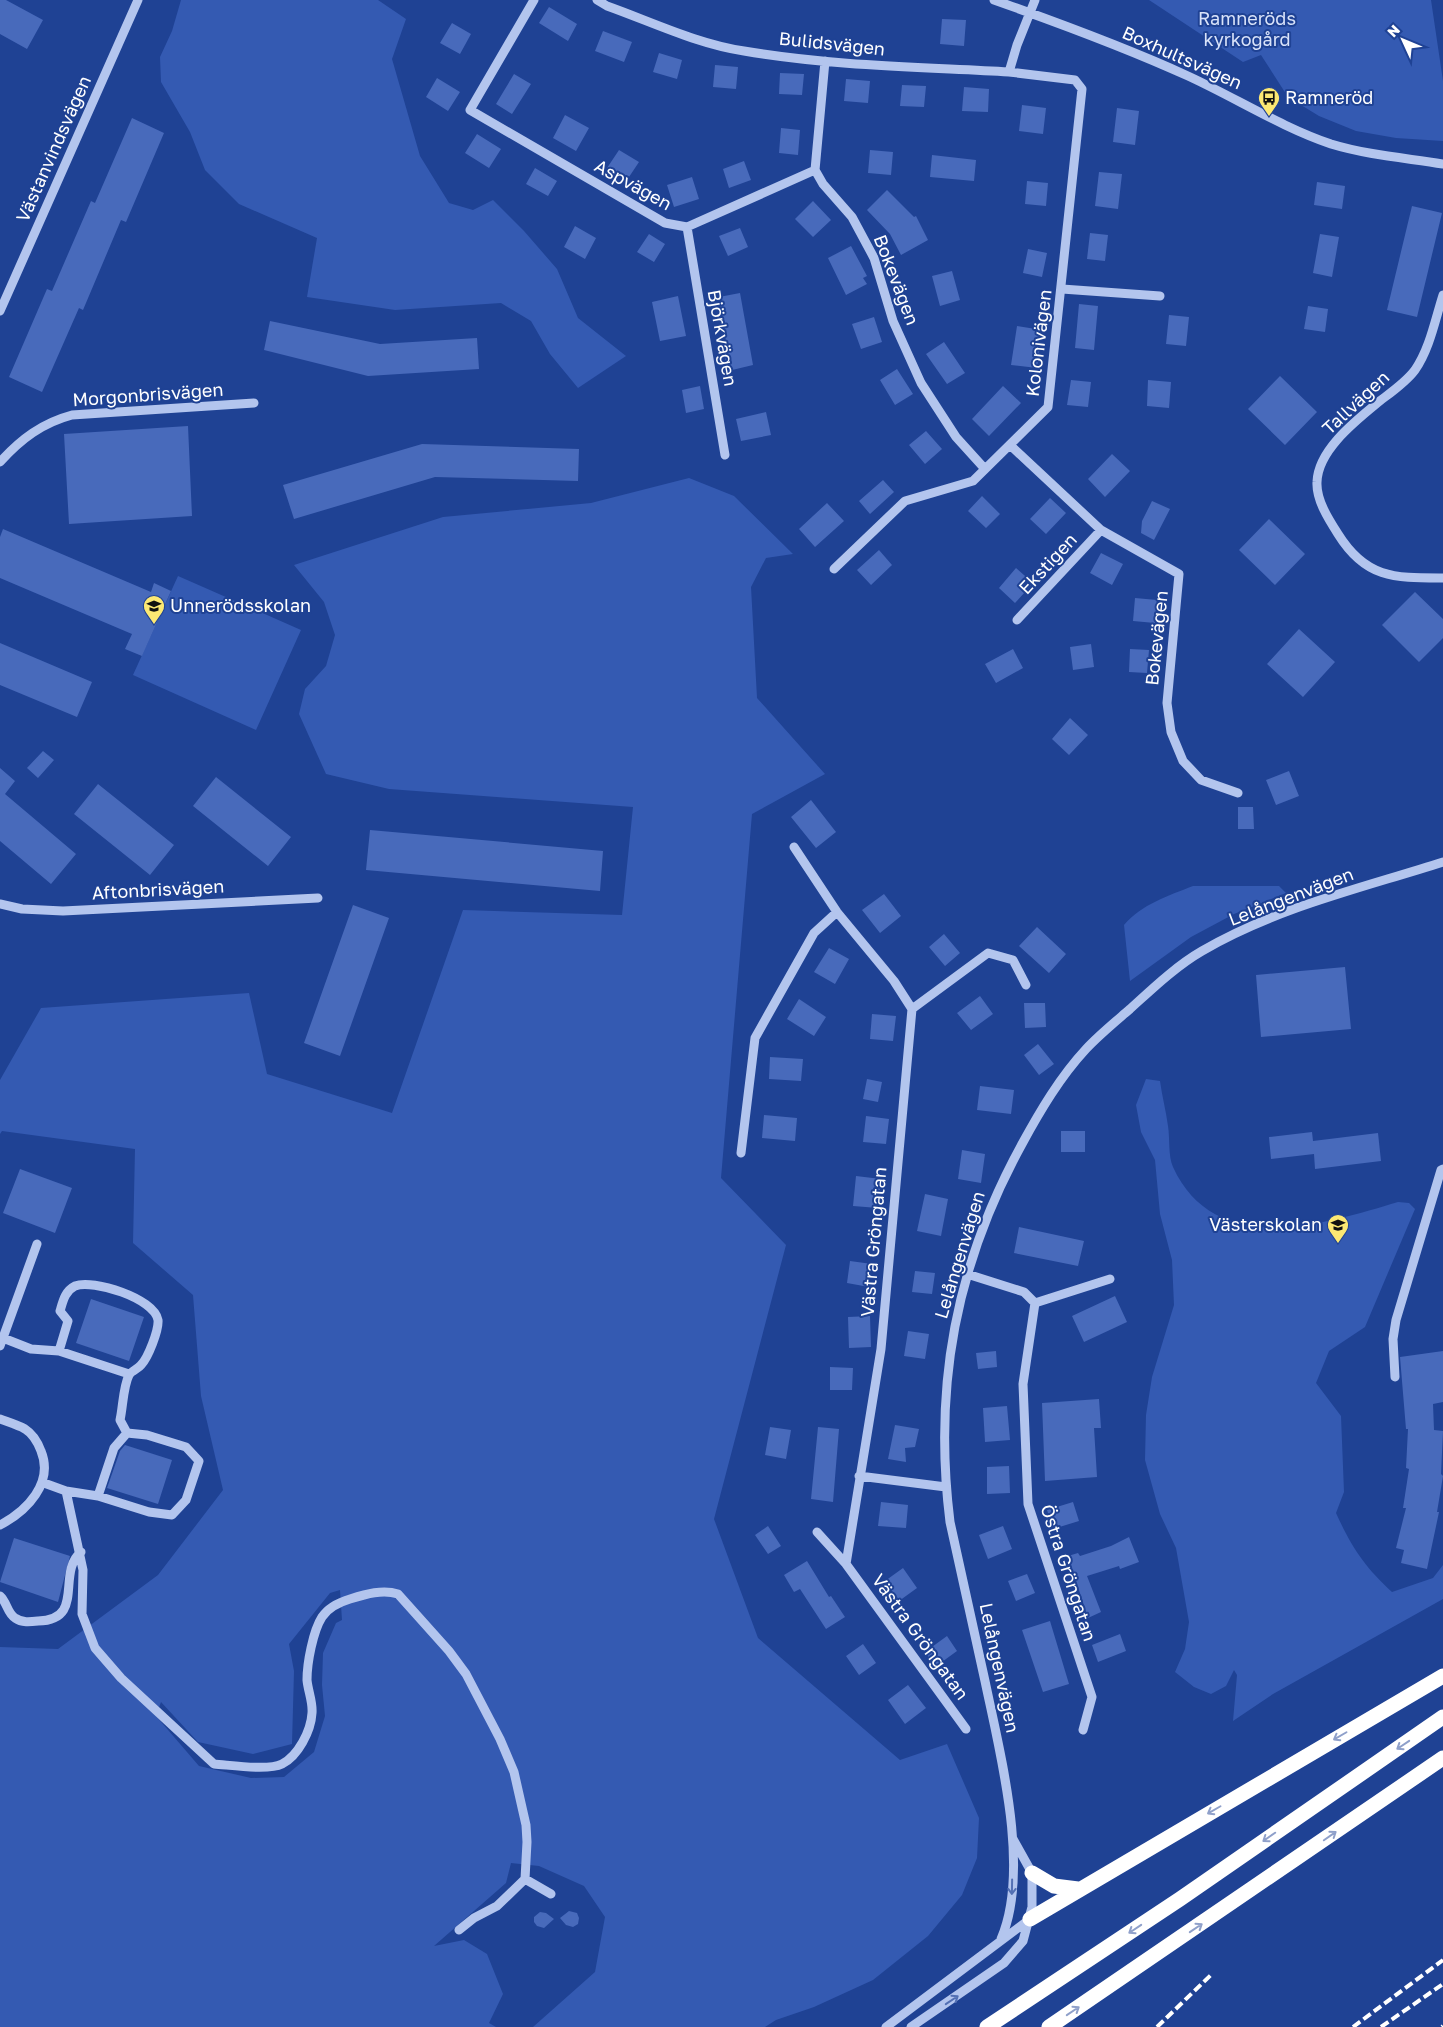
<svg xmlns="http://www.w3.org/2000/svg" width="1443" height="2027" font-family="'Golos Text',sans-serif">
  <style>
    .green { fill: #345ab2; fill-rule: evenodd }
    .building { fill: #486abb }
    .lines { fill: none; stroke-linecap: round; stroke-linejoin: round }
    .minor { stroke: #b3c5ee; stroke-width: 9 }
    .highway { stroke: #fff; stroke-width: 15 }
    .rail { stroke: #fff; stroke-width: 4; stroke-dasharray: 9 4; stroke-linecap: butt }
    .oneway { stroke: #8fa0ca }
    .oneway2 { stroke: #5370b4 }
    .labels { text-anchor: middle; stroke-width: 4; stroke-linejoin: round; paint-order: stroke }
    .park-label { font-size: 18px; fill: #d9e3fa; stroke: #1f4294 }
    .street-label { font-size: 18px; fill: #fff; stroke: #1f4294 }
    .poi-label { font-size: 18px; fill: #fff; stroke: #1f4294; text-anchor: start }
  </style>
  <rect width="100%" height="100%" fill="#1f4294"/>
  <path class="green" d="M181 0H378L406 19 392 59 420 156 449 203 473 210 493 200 524 231 557 269 578 318 626 356 578 388 550 354 531 321 501 303 395 310 307 297 317 238 239 204 205 170 190 132 161 82 160 57 172 31Z
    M1149 0H1431L1443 81V141L1396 138 1356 131 1319 116 1288 97 1261 55 1243 62Z
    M689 478 734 496 793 554 766 558 751 587 757 698 825 774 752 814 721 1178 786 1245 714 1519 758 1638 900 1760 947 1744 979 1818 977 1858 962 1895 928 1936 873 1980 814 2007 776 2020 765 2027H533L595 1972 605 1917 584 1886 539 1866 511 1863 506 1883 434 1946 464 1940 487 1954 503 1994 489 2023 496 2027H0V1647L58 1649 158 1575 223 1490 201 1396 193 1295 133 1243 135 1149 2 1131 0 1134V1080L41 1008 249 993 267 1074 392 1113 463 910 622 915 633 807 389 789 326 774 299 714 305 689 326 666 335 635 324 602 294 565 443 517 591 503ZM340 1590 342 1620 336 1623 323 1653 322 1685 325 1716 314 1752 284 1777 251 1778 199 1766 156 1716 161 1702 198 1742 253 1754 292 1744 294 1671 289 1644 330 1593Z
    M178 576 301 630 256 730 133 675Z
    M1193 886H1279L1286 893 1234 914 1191 937 1130 981 1124 925C1142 904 1168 896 1193 886Z
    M1146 1079 1160 1081C1162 1096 1166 1111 1168 1126 1170 1138 1168 1156 1173 1167 1215 1259 1325 1224 1398 1202L1409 1203 1415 1209 1365 1327 1329 1351 1316 1383 1341 1416 1344 1492 1336 1513C1352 1548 1364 1566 1392 1592L1433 1578 1443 1565V1599L1273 1694 1233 1721 1237 1675 1234 1670 1226 1686 1211 1694 1194 1687 1175 1672 1185 1649 1189 1622 1176 1548 1160 1514 1145 1460 1146 1415 1152 1377 1174 1305 1172 1260 1160 1214 1155 1160 1141 1132 1136 1105Z"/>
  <path class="building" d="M0 0H6L43 20 27 49 0 34Z
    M549 7 577 24 568 41 539 23Z
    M942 19 966 20 964 46 940 44Z
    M452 23 471 34 460 54 440 43Z
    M603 31 632 42 624 62 595 51Z
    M659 53 682 60 677 79 653 72Z
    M715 65 738 67 736 89 713 87Z
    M780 73 804 74 802 95 779 94Z
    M514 74 531 84 512 114 496 104Z
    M437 78 460 92 448 111 426 97Z
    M846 79 870 81 868 103 844 101Z
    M902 85 926 86 924 107 900 106Z
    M964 87 989 89 988 112 962 111Z
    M1022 105 1046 108 1043 134 1019 131Z
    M1117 108 1139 111 1135 145 1113 142Z
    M565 115 589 128 576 151 553 138Z
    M132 118 164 133 126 222 121 220 83 310 79 308 42 392 9 377 47 289 52 291 91 201 95 203Z
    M781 128 800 130 798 155 779 153Z
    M477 134 501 149 489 168 465 153Z
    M619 150 639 162 627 180 607 168Z
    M870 150 893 152 891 175 868 173Z
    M932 155 976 160 974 181 930 177Z
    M744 161 751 180 729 188 723 169Z
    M535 168 557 181 548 196 526 184Z
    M1099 172 1122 174 1118 209 1095 206Z
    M692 177 699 199 674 207 667 185Z
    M1027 181 1048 183 1046 206 1025 204Z
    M1317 182 1345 186 1342 209 1314 205Z
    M887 190 914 217 916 216 928 240 901 255 890 234 867 210Z
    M813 201 831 220 813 237 795 219Z
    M1412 206 1442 213 1417 317 1387 310Z
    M575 226 596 238 585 259 564 247Z
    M740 228 748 247 728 256 719 236Z
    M1090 233 1108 235 1105 261 1087 259Z
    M649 234 665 244 654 262 637 252Z
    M1320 234 1339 237 1332 277 1313 273Z
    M851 246 867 276 863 278 867 284 846 295 828 258Z
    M1028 249 1047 253 1042 277 1023 273Z
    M952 271 960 300 940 306 932 276Z
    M740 293 753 365 728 371 723 349 727 348 719 297Z
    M678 296 686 336 660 341 652 302Z
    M1079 304 1098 306 1094 350 1075 348Z
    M1308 306 1328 309 1325 332 1304 329Z
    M1169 315 1189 317 1186 346 1166 344Z
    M874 317 882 342 861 349 852 324Z
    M270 321 380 344 477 338 479 369 368 376 264 350Z
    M1017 326 1042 330 1037 368 1011 365Z
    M944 342 965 373 947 384 926 354Z
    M897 369 913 394 895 405 880 380Z
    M1280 376 1317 412 1285 445 1248 409Z
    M1071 380 1091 382 1088 407 1067 405Z
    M1148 380 1171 382 1169 408 1147 406Z
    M700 386 704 409 686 413 682 390Z
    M1003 386 1021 403 989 436 972 419Z
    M766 412 771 435 741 441 736 419Z
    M188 426 192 516 69 524 64 434Z
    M926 431 942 449 925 464 909 445Z
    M422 444 579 449 578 481 435 477 294 519 283 485Z
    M1112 454 1130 471 1105 497 1088 479Z
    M883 480 894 492 870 514 859 501Z
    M982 496 1000 514 986 528 968 511Z
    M1050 498 1066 513 1046 534 1030 519Z
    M1152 501 1170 509 1154 540 1141 533 1142 521Z
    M827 503 844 521 815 547 799 529Z
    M1269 519 1305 554 1275 585 1239 550Z
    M3 529 151 592 154 583 171 591 142 656 125 649 132 634 0 578V537Z
    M879 550 892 565 871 585 857 570Z
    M1101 553 1123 564 1112 585 1090 573Z
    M1016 568 1033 583 1015 603 999 588Z
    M1415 592 1443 619V638L1419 662 1382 625Z
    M1135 598 1157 600 1155 623 1133 621Z
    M1299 629 1335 662 1303 697 1267 664Z
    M0 643 92 682 77 717 0 685Z
    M1091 644 1094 667 1073 670 1070 647Z
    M1013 649 1023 668 996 683 985 664Z
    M1130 649 1149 650 1147 673 1129 672Z
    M1070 718 1088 735 1069 755 1052 739Z
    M43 751 54 760 38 778 27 768Z
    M0 768 15 781 5 794 76 854 51 884 0 841Z
    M1289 771 1299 796 1276 805 1266 780Z
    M216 777 291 837 268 866 193 806Z
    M98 784 174 845 150 875 74 814Z
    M811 800 836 832 816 848 791 817Z
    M1238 807H1253L1254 829H1238Z
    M370 830 603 851 600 891 366 870Z
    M884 894 901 916 880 933 862 910Z
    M353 905 389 918 340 1056 304 1043Z
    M1037 927 1066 954 1049 973 1019 946Z
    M944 934 960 953 945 966 929 947Z
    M829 948 849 959 835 984 814 972Z
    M1345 967 1351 1029 1261 1037 1256 975Z
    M980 996 993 1014 971 1030 957 1013Z
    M799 999 826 1017 814 1036 787 1019Z
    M1024 1003H1045L1046 1027 1025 1028Z
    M872 1014 896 1016 893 1041 870 1039Z
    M1038 1044 1054 1064 1039 1075 1024 1055Z
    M770 1057 803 1059 801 1081 769 1079Z
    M867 1079 882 1082 878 1102 863 1099Z
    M980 1086 1014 1090 1011 1114 977 1110Z
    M764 1115 797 1118 795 1141 762 1138Z
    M866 1116 889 1119 886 1144 863 1142Z
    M1061 1131H1085V1152H1061Z
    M1312 1132 1313 1141 1378 1133 1381 1161 1315 1169 1314 1154 1271 1159 1269 1137Z
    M962 1150 985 1154 981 1183 958 1179Z
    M20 1169 72 1188 55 1233 3 1213Z
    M856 1176 881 1179 878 1208 853 1206Z
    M925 1194 948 1199 941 1236 917 1231Z
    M1019 1227 1084 1241 1078 1266 1014 1253Z
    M850 1261 872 1264 869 1287 847 1283Z
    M915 1271 935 1273 932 1294 912 1292Z
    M1115 1296 1127 1322 1084 1342 1072 1316Z
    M91 1299 144 1317 129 1361 76 1343Z
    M870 1316 871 1347 849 1348 848 1317Z
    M908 1331 929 1334 925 1359 904 1356Z
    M996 1351 997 1367 978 1369 976 1353Z
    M1443 1351V1402L1433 1404 1434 1430 1443 1431 1441 1474 1443 1476 1437 1512H1439L1427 1569 1401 1563 1404 1550 1396 1548 1406 1508H1403L1409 1469 1406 1468 1408 1429H1406L1400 1357Z
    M830 1367 853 1368 852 1390H830Z
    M1099 1399 1101 1428H1094L1097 1477 1045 1481 1042 1403Z
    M1007 1406 1010 1440 985 1442 983 1408Z
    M895 1425 919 1429 915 1447 905 1448 906 1462 888 1459Z
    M770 1427 791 1430 786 1459 765 1455Z
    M818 1427 839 1429 833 1502 811 1499Z
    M125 1445 172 1460 158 1504 107 1488 120 1451Z
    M1009 1466 1010 1493 987 1494V1467Z
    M881 1502 908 1505 906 1528 878 1526Z
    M1073 1502 1079 1521 1053 1529 1047 1510Z
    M768 1526 781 1546 768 1554 755 1535Z
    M1003 1526 1012 1549 988 1559 979 1535Z
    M1129 1537 1139 1562 1120 1569 1119 1566 1087 1576 1101 1612 1088 1618 1068 1556 1078 1553 1080 1556 1111 1546Z
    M14 1538 70 1556 58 1602 0 1582Z
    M807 1561 829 1597 831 1596 845 1617 826 1629 800 1589 794 1592 784 1575Z
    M903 1568 917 1588 899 1601 885 1581Z
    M1027 1574 1035 1593 1016 1601 1008 1581Z
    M1050 1621 1069 1684 1043 1692 1022 1630Z
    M1120 1634 1126 1651 1098 1662 1092 1645Z
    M947 1636 957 1651 935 1667 925 1652Z
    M863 1644 876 1663 859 1675 846 1656Z
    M908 1685 926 1708 905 1724 888 1700Z
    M569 1911 577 1913 579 1918 578 1924 573 1927 566 1925 560 1918Z
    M540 1912 546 1913 554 1919 544 1928 537 1926 534 1922V1917Z"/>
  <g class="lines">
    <path class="minor" d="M534 0 470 110 665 223 687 227 815 170
      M597 0 607 6C652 22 697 44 744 51 832 66 921 67 1009 72L1017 45 1035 0
      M994 0C1059 23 1125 47 1188 76 1236 98 1281 127 1331 144 1367 155 1406 158 1443 164
      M825 61 815 170 823 184 852 217 874 258 893 321 921 383 956 437 985 469
      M687 227 725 455
      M1062 289 1160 296
      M1443 295C1435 320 1430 348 1415 370 1406 382 1393 391 1381 400 1358 419 1318 449 1317 482 1316 500 1329 520 1338 534 1366 579 1395 578 1443 578
      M0 311 138 0
      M1010 445 1101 530 1179 574 1167 703 1171 732 1183 761 1201 780 1238 793
      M0 462C21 439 42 423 72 415L254 403
      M834 569 905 501 973 481 1048 407 1082 89 1075 80 1009 72
      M1017 620 1101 530
      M794 847 837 912 894 981 912 1009 881 1349 846 1564
      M0 904 22 909 63 911 318 898
      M912 1009 988 953 1013 960 1026 985
      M741 1153 755 1038 814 933 837 912
      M967 1274 1024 1292 1035 1303 1110 1279
      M1035 1303 1023 1384 1028 1504 1092 1697 1083 1730
      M3 1338 31 1349 59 1351
      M0 1346 37 1244
      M1395 1377 1393 1339 1396 1320 1441 1170 1443 1169
      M0 1419C8 1422 18 1425 25 1429 33 1434 38 1443 41 1451 54 1483 27 1511 0 1525
      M859 1476 946 1487
      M44 1483 66 1491 98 1496 149 1512 172 1515 186 1500 199 1461 186 1447 147 1435 127 1433 120 1420C123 1407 123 1387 129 1375 131 1371 138 1369 141 1365 148 1358 159 1330 158 1320 154 1298 93 1279 75 1286 65 1291 63 1301 60 1311L68 1321 59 1351 129 1374
      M66 1491 83 1570 82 1614 95 1648 121 1678 214 1764C230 1765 268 1771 282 1764 298 1756 311 1731 312 1713 313 1702 308 1691 307 1680 307 1663 313 1631 322 1617 328 1608 340 1602 350 1599 366 1594 383 1589 398 1594L449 1651 466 1674 500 1739 514 1772 526 1825 527 1842 525 1879 551 1894
      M98 1496 114 1448 127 1433
      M817 1532 846 1564 966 1729
      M0 1596C7 1602 7 1613 15 1618 22 1623 30 1622 38 1621 86 1620 56 1573 81 1552
      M459 1930 474 1918 497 1906 525 1879
      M1001 1939C1031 1870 1000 1753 985 1681 973 1628 962 1575 950 1522 933 1386 956 1264 1022 1144 1040 1111 1060 1077 1086 1049 1099 1035 1115 1022 1130 1009 1152 989 1176 966 1202 951 1275 908 1362 888 1443 862
      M886 2027 1030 1919
      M911 2027 1004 1963 1023 1941 1032 1907V1873L1013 1839"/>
    <path class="highway" d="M1032 1873 1054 1886 1078 1889
      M1030 1919 1443 1676
      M987 2027 1180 1899 1443 1717
      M1049 2027 1443 1758"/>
    <path class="rail" d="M1157 2027 1213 1973
      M1353 2027 1443 1960
      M1381 2027 1443 1984
      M1442 2027 1443 2026"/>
  </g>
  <defs><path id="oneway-shaft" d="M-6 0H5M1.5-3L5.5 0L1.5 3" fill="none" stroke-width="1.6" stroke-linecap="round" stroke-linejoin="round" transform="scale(1.25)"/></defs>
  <g class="oneway">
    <use href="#oneway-shaft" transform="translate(1340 1736) rotate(150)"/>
    <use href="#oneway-shaft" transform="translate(1403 1745) rotate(146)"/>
    <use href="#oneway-shaft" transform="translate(1214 1810) rotate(150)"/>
    <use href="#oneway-shaft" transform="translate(1330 1836) rotate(-35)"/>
    <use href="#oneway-shaft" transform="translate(1269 1837) rotate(145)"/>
    <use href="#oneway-shaft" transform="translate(1196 1928) rotate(-34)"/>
    <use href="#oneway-shaft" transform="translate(1135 1929) rotate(146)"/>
    <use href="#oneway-shaft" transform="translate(1073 2011) rotate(-34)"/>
  </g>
  <g class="oneway2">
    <use href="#oneway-shaft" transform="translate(1012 1887) rotate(91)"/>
    <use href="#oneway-shaft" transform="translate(952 2000) rotate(-34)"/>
  </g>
  <defs>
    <g id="bus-pin" transform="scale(1.125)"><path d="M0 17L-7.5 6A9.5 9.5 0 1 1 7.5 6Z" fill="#fce873" stroke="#1f4294"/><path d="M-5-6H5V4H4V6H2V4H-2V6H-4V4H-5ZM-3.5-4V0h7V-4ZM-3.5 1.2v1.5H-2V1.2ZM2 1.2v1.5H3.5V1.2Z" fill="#111"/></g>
    <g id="school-pin" transform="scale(1.125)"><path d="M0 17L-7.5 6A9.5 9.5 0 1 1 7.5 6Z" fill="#fce873" stroke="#1f4294"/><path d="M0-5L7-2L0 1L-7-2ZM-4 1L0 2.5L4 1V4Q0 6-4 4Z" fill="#111"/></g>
  </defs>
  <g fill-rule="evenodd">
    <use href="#bus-pin" x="1269" y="98"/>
    <use href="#school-pin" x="154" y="606"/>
    <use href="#school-pin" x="1338" y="1225"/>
  </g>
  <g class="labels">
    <g class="park-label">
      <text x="1247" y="25">Ramneröds<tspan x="1247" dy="21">kyrkogård</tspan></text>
    </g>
    <g class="street-label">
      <text transform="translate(832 44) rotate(6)" y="6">Bulidsvägen</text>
      <text transform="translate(1182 58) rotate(24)" y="6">Boxhultsvägen</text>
      <text transform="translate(54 149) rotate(-66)" y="6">Västanvindsvägen</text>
      <text transform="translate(633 185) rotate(29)" y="6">Aspvägen</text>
      <text transform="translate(896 280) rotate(69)" y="6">Bokevägen</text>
      <text transform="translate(722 338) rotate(80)" y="6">Björkvägen</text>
      <text transform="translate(1039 343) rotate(-83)" y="6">Kolonivägen</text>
      <text transform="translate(148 395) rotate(-4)" y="6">Morgonbrisvägen</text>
      <text transform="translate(1356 403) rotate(-43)" y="6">Tallvägen</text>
      <text transform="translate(1048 564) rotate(-47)" y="6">Ekstigen</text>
      <text transform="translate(1157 638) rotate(-84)" y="6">Bokevägen</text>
      <text transform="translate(158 890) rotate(-3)" y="6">Aftonbrisvägen</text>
      <text transform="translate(1291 897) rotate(-21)" y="6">Lelångenvägen</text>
      <text transform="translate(874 1242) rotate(-85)" y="6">Västra Gröngatan</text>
      <text transform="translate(960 1255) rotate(-73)" y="6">Lelångenvägen</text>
      <text transform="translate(1068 1573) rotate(72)" y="6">Östra Gröngatan</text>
      <text transform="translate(920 1637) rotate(54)" y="6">Västra Gröngatan</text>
      <text transform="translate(999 1668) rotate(78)" y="6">Lelångenvägen</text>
    </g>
    <g class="poi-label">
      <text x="1285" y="104">Ramneröd</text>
      <text x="170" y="612">Unnerödsskolan</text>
      <text x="1322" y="1231" text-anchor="end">Västerskolan</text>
    </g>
  </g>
  <g transform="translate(1403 40) rotate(314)" stroke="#1f4294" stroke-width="4" paint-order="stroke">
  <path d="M0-4L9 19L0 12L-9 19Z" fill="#ffffff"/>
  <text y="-8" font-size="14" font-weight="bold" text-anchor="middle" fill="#ffffff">N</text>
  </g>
</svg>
